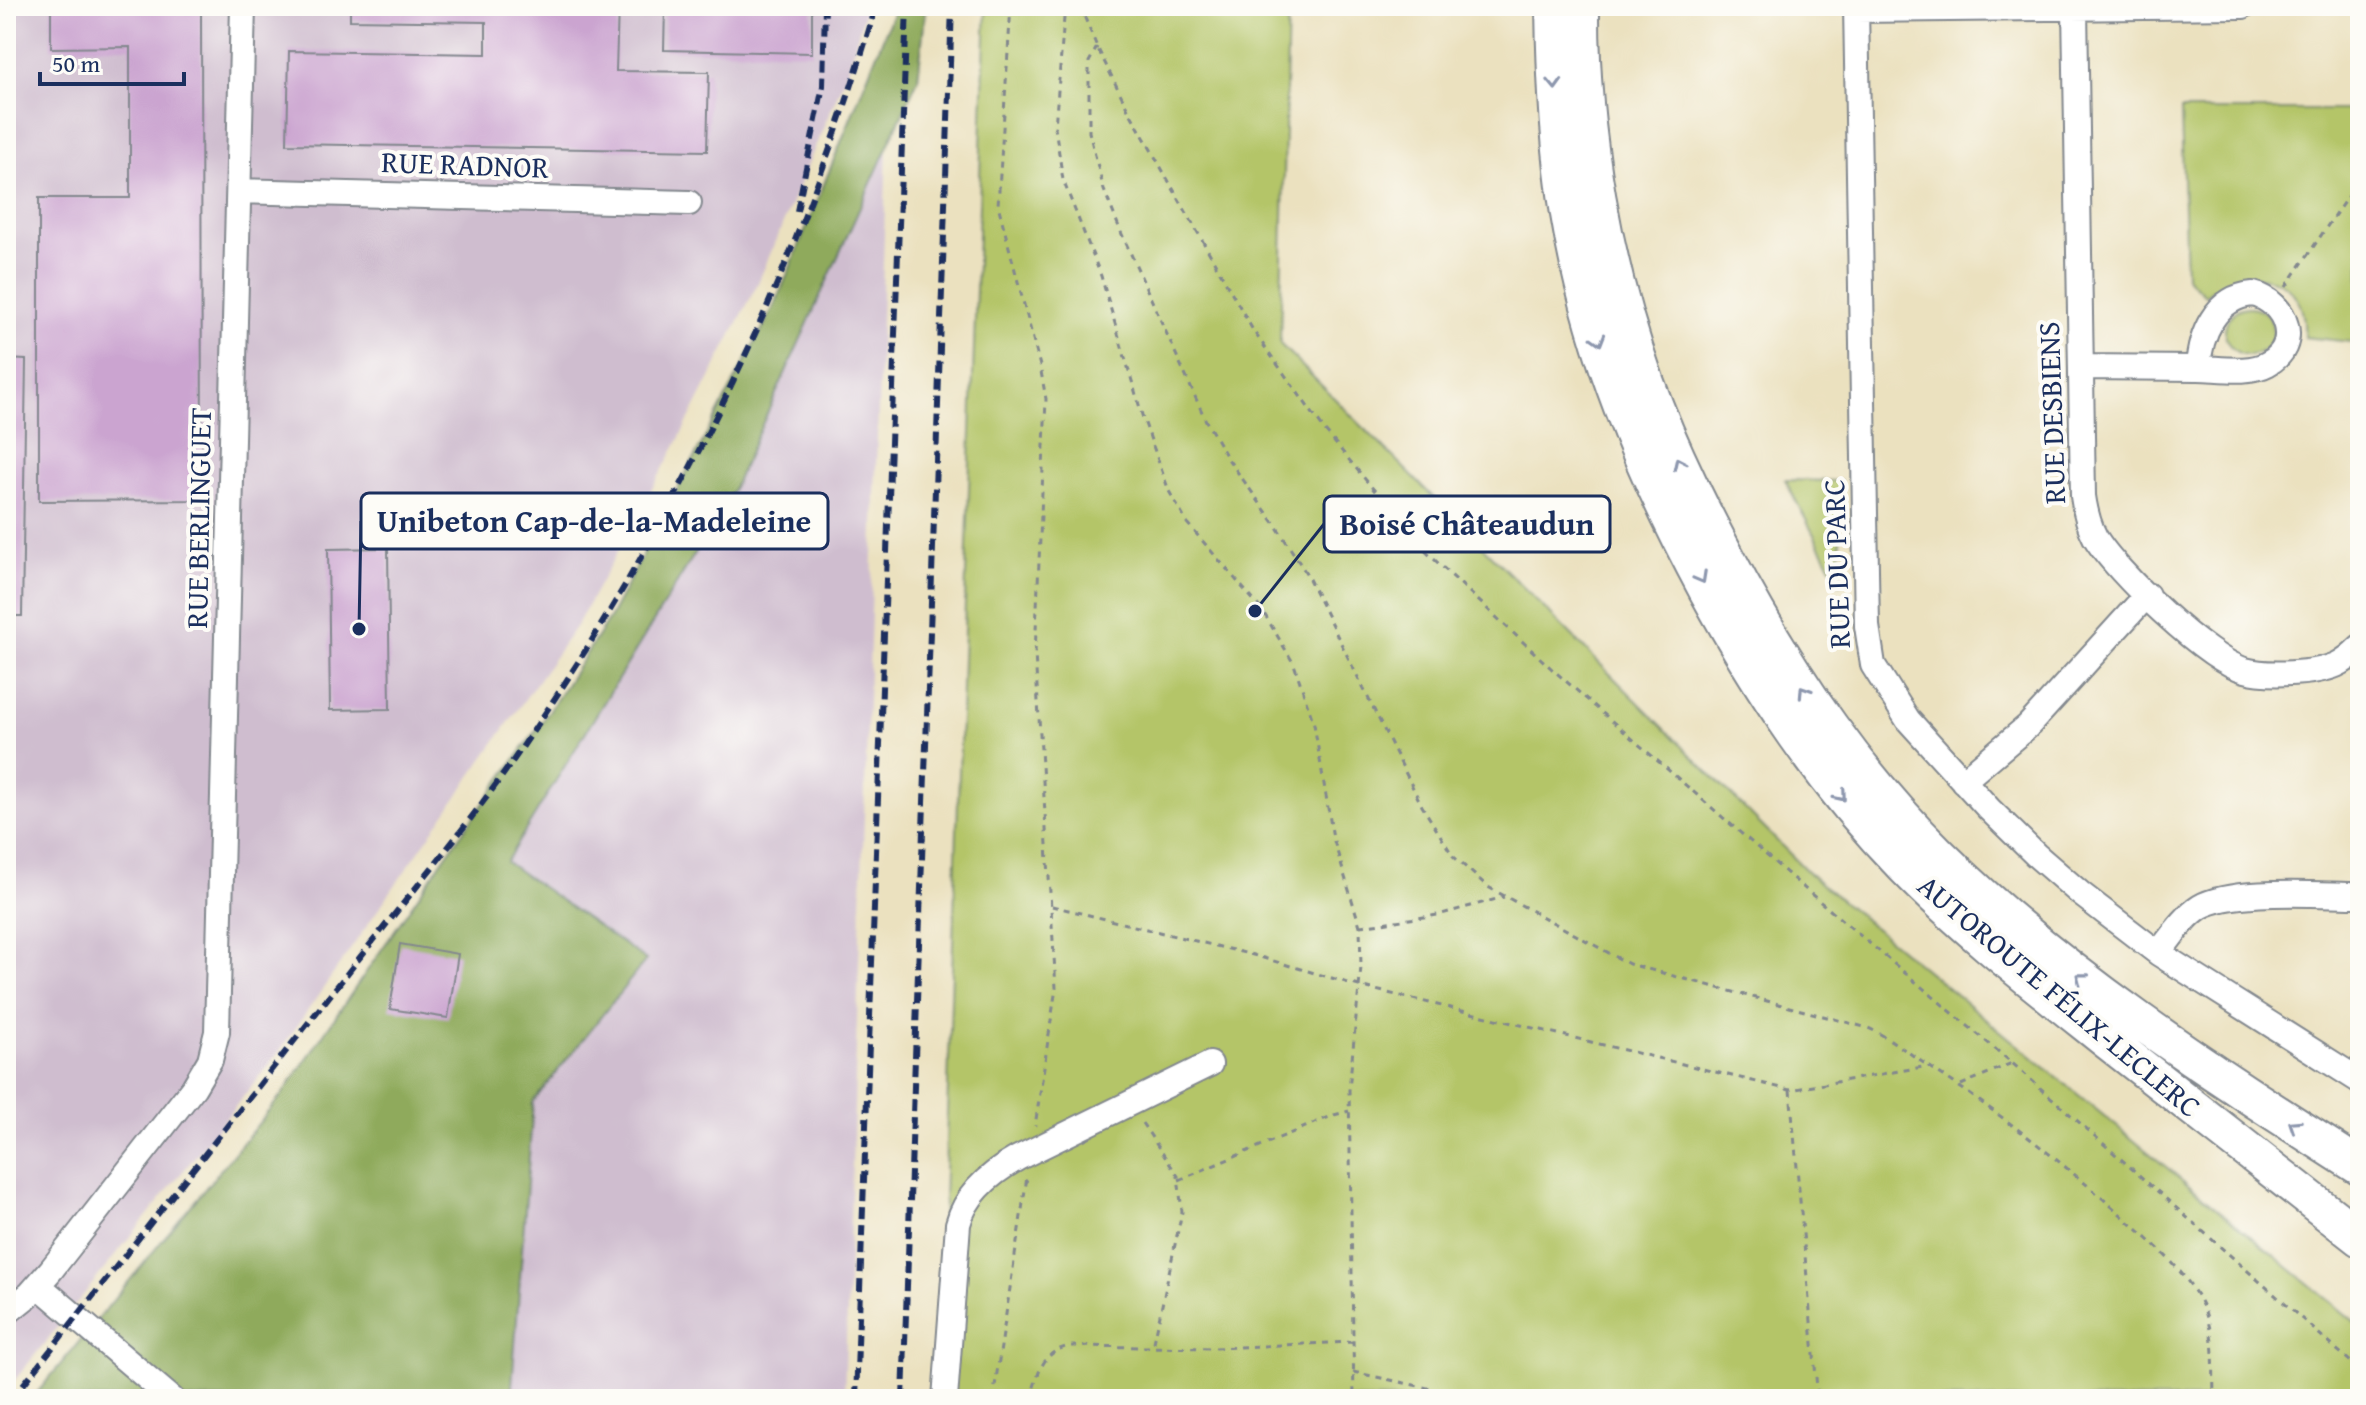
<svg xmlns="http://www.w3.org/2000/svg" width="2366" height="1405" font-family="'Gentium Book Plus',serif">
  <style>
    .industrial { fill: #cfbdcf }
    .green { fill: #b4c568; stroke: #687a63; stroke-width: 2 }
    .forest { fill: #8faa5c; stroke: #556c5d; stroke-width: 2 }
    .building { fill: #cba4d0 }
    .lines { fill: none; stroke-linecap: round; stroke-linejoin: round }
    .minor-casing { stroke: #83888e; stroke-width: 28 }
    .highway-casing { stroke: #83888e; stroke-width: 40 }
    .path { stroke: #83888e; stroke-width: 3; stroke-dasharray: 6 6; stroke-linecap: butt }
    .minor { stroke: #fff; stroke-width: 24 }
    .highway { stroke: #fff; stroke-width: 36 }
    .rail { stroke: #1b2f5e; stroke-width: 6; stroke-dasharray: 12 6; stroke-linecap: butt }
    .oneway { stroke: #8d97ae }
    .labels { text-anchor: middle; stroke-width: 8; stroke-linejoin: round; paint-order: stroke }
    .street-label { font-size: 30px; fill: #1b2f5e; stroke: #fdfcf7 }
    .leader { fill: none; stroke: #1b2f5e; stroke-width: 3 }
    .callout-dot { fill: #1b2f5e; stroke: #fdfcf7; stroke-width: 3 }
    .callout { fill: #fdfcf7; stroke: #1b2f5e; stroke-width: 3 }
    .callout-label { font-size: 32px; text-anchor: middle; font-weight: bold; fill: #1b2f5e }
  </style>
  <rect width="100%" height="100%" fill="#fdfcf7"/>
  <filter id="ink" filterUnits="userSpaceOnUse"><feTurbulence type="fractalNoise" baseFrequency=".0125" numOctaves="2"/><feDisplacementMap in="SourceGraphic" scale="16" xChannelSelector="R" yChannelSelector="G"/><feConvolveMatrix kernelMatrix="1 2 1 2 8 2 1 2 1" color-interpolation-filters="sRGB"/></filter>
  <filter id="wash" filterUnits="userSpaceOnUse"><feTurbulence type="fractalNoise" baseFrequency=".006" numOctaves="4" result="noise"/><feDisplacementMap in="SourceGraphic" scale="32" xChannelSelector="R" yChannelSelector="G"/><feGaussianBlur stdDeviation="1.8" result="paint"/><feColorMatrix in="noise" values="0 0 0 0 0 0 0 0 0 0 0 0 0 0 0 0 0 1.4 0 .05"/><feComposite in="paint" operator="in"/></filter>
  <g filter="url(#wash)">
    <rect width="100%" height="100%" fill="#ebe1bf"/>
    <path class="industrial" d="M6 6H866L848 69 758 283 675 447 578 623 276 1056 6 1391Z
      M887 148 844 1399H511L533 1102 646 960 505 862 728 498Z"/>
    <path class="green" d="M986 6H1288L1280 344 1814 878 2360 1326V1399H937Z
      M2181 110H2360V343L2304 337C2309 272 2249 263 2205 295L2186 277Z
      M2225 331a24 24 0 1 1 48 0a24 24 0 1 1-48 0Z
      M1785 480 1840 481V584Z"/>
    <path class="forest" d="M896 6H926L918 79 729 498 506 862 646 960 533 1102 511 1399H32L282 1095 449 851 540 725 610 617 775 305Z"/>
    <g id="blocks">
      <path class="building" d="M51 6H201L202 500 39 501V198H130V47L51 48Z
        M350 6H618L616 71 709 72 707 151 287 144 289 51 486 54V22L350 20Z
        M665 6H812V53L664 50Z
        M6 359 26 360 22 616H6Z
        M388 548 390 709 330 710 328 549Z
        M400 944 458 954 448 1018 390 1009Z"/>
    </g>
  </g>
  <g filter="url(#ink)">
    <use href="#blocks" fill-opacity="0" stroke="#83888e" stroke-width="2"/>
    <g class="lines">
      <g class="minor-casing">
        <path id="minor" d="M1856 6 1867 626 1873 665 1908 720 1989 809 2036 855 2081 894 2158 953 2360 1081
          M2075 8 2083 496C2085 510 2088 524 2095 537 2115 571 2207 660 2245 670 2266 676 2315 674 2336 665 2345 661 2353 654 2360 647
          M1856 10 2243 6
          M239 191 689 203
          M2253 294C2287 302 2302 346 2267 364 2249 374 2218 368 2198 368 2200 335 2215 297 2253 294Z
          M2081 367 2198 368
          M1963 781 2028 726 2147 595
          M2158 953C2171 938 2183 918 2200 907 2232 888 2320 895 2360 895
          M38 1285 172 1399
          M6 1313 30 1294 51 1270 194 1087 210 1060 217 1032 243 6
          M945 1399 958 1224C966 1193 991 1173 1018 1158L1210 1064"/>
      </g>
      <g class="highway-casing">
        <path id="highway" d="M1554 6C1555 76 1558 145 1569 214 1591 348 1643 471 1707 590 1762 691 1824 784 1904 866 1965 929 2035 983 2104 1038 2189 1105 2275 1171 2360 1238
          M1581 6C1580 132 1604 264 1646 383 1671 452 1705 518 1740 583 1795 683 1858 775 1940 856 2065 979 2213 1073 2360 1167"/>
      </g>
      <path class="path" d="M1011 6 998 205 1040 366 1046 399 1035 654 1056 988 1035 1126
        M1065 6 1055 127 1063 180 1101 276 1142 415 1169 491 1187 523 1262 610 1294 664 1314 724 1333 838 1360 926 1361 967 1349 1090 1354 1399
        M1080 6 1097 47 1128 109 1254 332 1326 432 1423 549 1552 669 1811 894 2012 1063 2360 1370
        M1097 47 1089 62V132L1104 190 1121 232 1206 421 1228 459 1275 524 1306 573 1422 806 1453 856 1488 887 1629 964 1868 1028C1891 1038 1909 1054 1930 1067 2000 1113 2066 1165 2128 1221 2154 1245 2185 1270 2201 1303 2216 1332 2213 1367 2214 1399
        M2286 287 2360 178
        M1052 906 1253 955 1359 986 1790 1090 1928 1066
        M1360 926 1438 915 1504 897
        M1961 1085 2012 1063
        M1790 1090 1818 1399
        M1142 1123 1178 1176 1182 1212 1153 1347
        M1179 1180 1334 1115 1349 1111
        M1353 1372 1479 1399
        M993 1399 1027 1177
        M1030 1399C1039 1374 1040 1353 1069 1346L1214 1348 1353 1342"/>
      <use href="#minor" class="minor"/>
      <use href="#highway" class="highway"/>
      <path class="rail" d="M797 211 823 86 825 6
        M12 1399C123 1258 235 1116 346 975 404 901 466 829 519 752 676 523 799 272 876 6
        M856 1399 907 6
        M903 1399 952 6"/>
    </g>
    <defs><path id="oneway-chevron" d="M-2-3.5L2.5 0L-2 3.5" fill="none" stroke-width="1.6" stroke-linecap="round" stroke-linejoin="round" transform="scale(2)"/></defs>
    <g class="oneway">
      <use href="#oneway-chevron" transform="translate(1555 84) rotate(88)"/>
      <use href="#oneway-chevron" transform="translate(1599 340) rotate(73)"/>
      <use href="#oneway-chevron" transform="translate(1679 463) rotate(-115)"/>
      <use href="#oneway-chevron" transform="translate(1701 578) rotate(61)"/>
      <use href="#oneway-chevron" transform="translate(1804 691) rotate(-123)"/>
      <use href="#oneway-chevron" transform="translate(1841 796) rotate(50)"/>
      <use href="#oneway-chevron" transform="translate(2081 978) rotate(-142)"/>
      <use href="#oneway-chevron" transform="translate(2294 1125) rotate(-147)"/>
    </g>
  </g>
  <g class="labels">
    <g class="street-label">
      <text transform="translate(465 165) rotate(2)" y="10">RUE RADNOR</text>
      <text transform="translate(2052 413) rotate(-92)" y="10">RUE DESBIENS</text>
      <text transform="translate(199 518) rotate(-89)" y="10">RUE BERLINGUET</text>
      <text transform="translate(1837 564) rotate(-92)" y="10">RUE DU PARC</text>
      <text transform="translate(2059 996) rotate(40)" y="10">AUTOROUTE FÉLIX-LECLERC</text>
    </g>
  </g>
  <path class="leader" d="M359 629L361 521M1255 611L1324 524"/>
  <g class="callout-dot">
    <circle cx="359" cy="629" r="8"/>
    <circle cx="1255" cy="611" r="8"/>
  </g>
  <g class="callout">
    <rect x="361" y="493" width="467" height="56" rx="8"/>
    <rect x="1324" y="496" width="286" height="56" rx="8"/>
  </g>
  <g class="callout-label">
    <text x="594" y="532">Unibeton Cap-de-la-Madeleine</text>
    <text x="1467" y="535">Boisé Châteaudun</text>
  </g>
  <rect width="2366" height="1405" fill="none" stroke="#fdfcf7" stroke-width="32"/>
  <path d="M40 72v12h144v-12" fill="none" stroke="#1b2f5e" stroke-width="4"/>
  <text x="52" y="72" font-size="24" fill="#1b2f5e" stroke="#fdfcf7" stroke-width="6" paint-order="stroke">50 m</text>
</svg>
